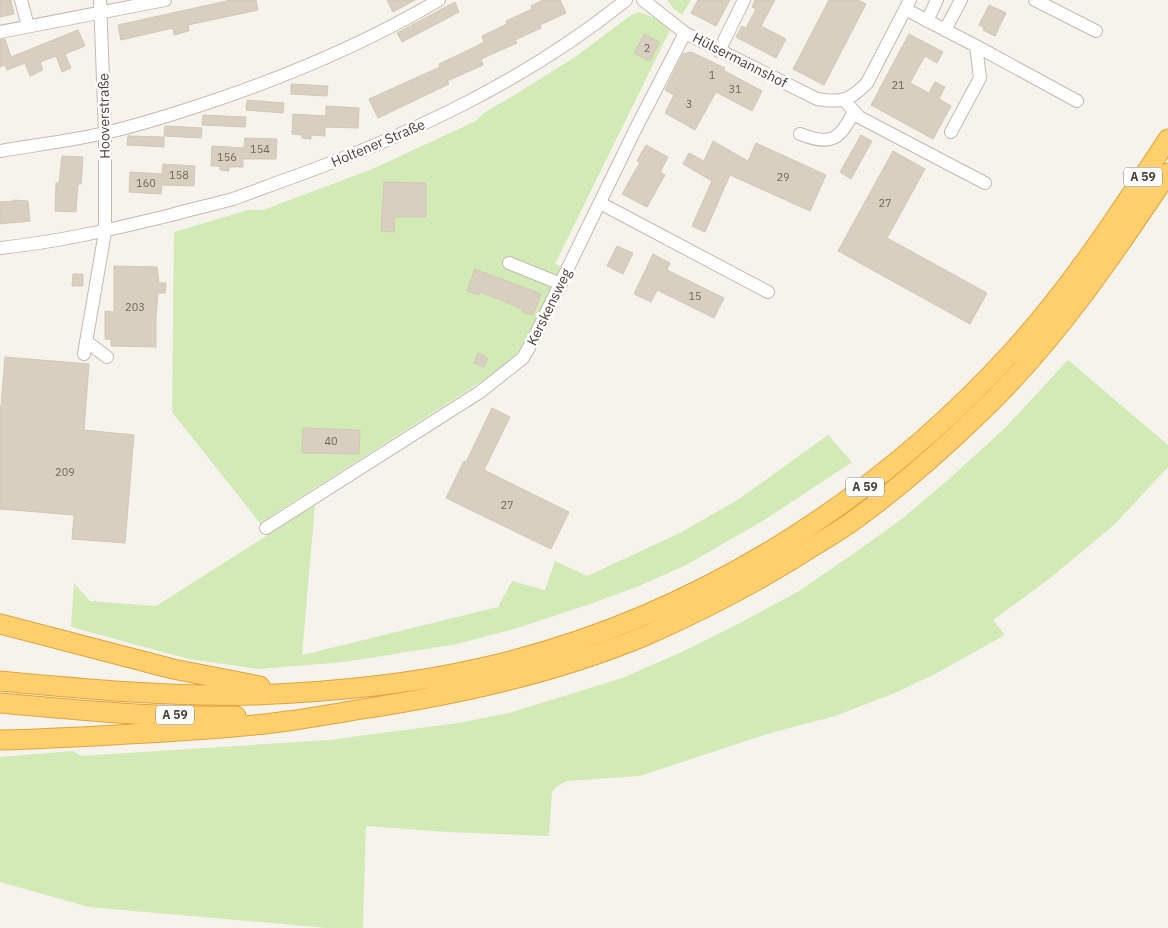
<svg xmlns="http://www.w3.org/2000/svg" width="1168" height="928" font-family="'IBM Plex Sans',sans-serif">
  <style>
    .green { fill: #d2eab5 }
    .building { fill: #d8cfc1; stroke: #d3c7b4 }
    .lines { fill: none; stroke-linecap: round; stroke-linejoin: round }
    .minor-casing { stroke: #c2bbae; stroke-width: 14 }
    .highway-casing { stroke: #e0a43c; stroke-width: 21 }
    .minor { stroke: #fff; stroke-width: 12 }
    .highway { stroke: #ffcf6e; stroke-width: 19 }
    .labels { text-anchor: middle; stroke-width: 5; stroke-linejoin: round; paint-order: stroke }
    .number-label { font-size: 11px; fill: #6e675b }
    .shield { fill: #fff; stroke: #817c74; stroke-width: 1 }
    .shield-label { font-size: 12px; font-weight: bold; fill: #4b4439 }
    .street-label { font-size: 14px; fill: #4b4439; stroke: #fff }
  </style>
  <rect width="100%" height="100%" fill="#f6f3ec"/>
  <path class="green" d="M667 0H691L682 15 674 9Z
    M639 12 655 18 670 30 555 264 562 267 522 348 501 369 260 523 172 412 174 232 248 210H263L370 170 476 121 485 112 513 96 575 57 631 15Z
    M1068 360 1168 445V467L1114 525 1049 579 993 620 1005 635 937 673 895 693 835 716 767 734 640 776 567 781 556 787 552 792 549 836 447 832 366 826 363 928H328L89 907 0 882V757L73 751 81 756 329 740 458 723 509 713 622 678 682 652 738 624 799 591 853 554 903 518 948 480 1006 427Z
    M828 435 852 462 766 519 686 565 637 587 587 605 514 629 457 644 345 662 258 669 189 659 71 627 74 583 90 601 156 606 315 505 302 655 498 607 512 581 545 590 555 561 587 576 680 533 739 499Z"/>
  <path class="building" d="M0 0H11L14 14 0 17Z
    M231 0H256L258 10 188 25 189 31 174 35 173 28 121 40 118 25Z
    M387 0H415L393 12Z
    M543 0H560L566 13 540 25 541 28 515 40 517 43 481 59 483 65 447 81 449 84 378 118 369 99 440 67 439 64 475 47 484 42 482 36 507 24 506 21 532 9 531 6Z
    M698 0H730L716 26 691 13Z
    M755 0H775L761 26 786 39 776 58 736 37 742 26 746 28 756 9 752 7Z
    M829 0H858L866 4 824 85 793 69Z
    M455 2 459 12 402 42 397 33Z
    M989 5 1006 13 995 36 983 30 984 27 979 25Z
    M78 30 85 46 65 54 71 68 62 72 56 56 40 62 43 70 30 76 25 63 7 70 5 65 0 67V40L5 39 11 57Z
    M644 34 659 42 650 61 634 53Z
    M909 34 943 52 937 63 925 56 910 83 929 93 935 82 945 87 939 99 951 106 933 139 871 105Z
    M691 52 725 68 723 70 762 91 752 111 716 92 695 130 665 113 674 95 665 90 683 54Z
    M291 84 328 86 327 96 291 94Z
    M247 100 284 103 283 113 246 110Z
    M326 106 359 108 358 128 325 127V136L311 135V139L302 138V135L292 134 293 114 326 116Z
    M203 115 246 117 245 127 202 125Z
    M165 126 202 128 201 138 164 136Z
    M861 135 872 141 851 179 840 172Z
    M128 136 164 137V147L127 145Z
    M245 138 277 139 276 159H243V167H229V171L220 170V166H211L212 146 244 148Z
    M713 141 748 161 756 143 826 175 810 211 730 175 705 232 692 226 712 181 683 164 689 153 704 161Z
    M646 145 668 157 660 172 665 175 647 207 622 194 640 162 637 161Z
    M893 151 925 169 887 238 987 293 970 324 838 251Z
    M62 156 83 157 81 184H78L76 212 55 211 56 183H59Z
    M163 164 195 166 194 186 162 185 161 194 129 192 130 172 162 174Z
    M384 182 426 183V217H395L394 232 381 231Z
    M13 200 28 201 30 221 0 224V202L14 201Z
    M617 246 633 253 623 274 607 266Z
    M653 254 670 263 667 270 724 298 714 318 657 290 651 302 634 294Z
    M114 266 157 267 159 283H166L165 293H158L156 318V347L111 346V339H105V311L114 312Z
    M475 269 541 294 533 315 522 312 523 309 480 292 479 295 467 291Z
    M73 274H83V286H72Z
    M478 353 488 358 484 367 474 363Z
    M5 357 89 364 84 430 134 435 125 543 72 539 74 515 0 509V407H1Z
    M492 408 510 417 484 470 569 512 551 549 446 498 464 461 466 462Z
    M303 428 360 430 359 454 302 453Z"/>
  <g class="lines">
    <g class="minor-casing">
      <path id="minor" d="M21 0 28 26
        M643 0 685 33 817 99C842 103 849 101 867 83L910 0
        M1035 0 1096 31
        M905 9 976 46 980 78 951 132
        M927 21 937 0
        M945 30 961 0
        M0 32 165 0
        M976 46 1077 101
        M719 51 744 0
        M845 101 859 117 985 183
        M800 134C831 146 840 140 854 111
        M0 151C35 145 70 141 105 133 139 125 174 114 207 103 288 76 366 43 439 0
        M600 203 768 292
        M0 248C58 242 114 229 171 215 191 209 212 205 233 199 253 192 273 184 293 177 412 134 527 80 626 0
        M509 263 561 284
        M86 341 107 357
        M84 354 105 232V133L100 0
        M266 528 480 392 523 358 531 344 635 130 685 33"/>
    </g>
    <g class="highway-casing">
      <path id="highway" d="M0 624 173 669 260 686
        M0 681C84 689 170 697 255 695 331 692 407 685 481 668 686 622 872 506 1013 351 1072 286 1120 212 1168 139
        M0 703C78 710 157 718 236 716
        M0 740C55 739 110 735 165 732 206 729 247 727 288 721 310 718 333 714 356 710 455 695 554 674 647 635 706 609 763 579 817 544 830 536 844 528 857 518 901 486 943 449 982 411 1055 341 1112 257 1168 173"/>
    </g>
    <use href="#minor" class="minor"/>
    <use href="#highway" class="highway"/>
  </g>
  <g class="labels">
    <g class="number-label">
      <text x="647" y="52">2</text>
      <text x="712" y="79">1</text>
      <text x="898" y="89">21</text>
      <text x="735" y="93">31</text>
      <text x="689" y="108">3</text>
      <text x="260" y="153">154</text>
      <text x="227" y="161">156</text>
      <text x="179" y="179">158</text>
      <text x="783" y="181">29</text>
      <text x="146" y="187">160</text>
      <text x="885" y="207">27</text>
      <text x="695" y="300">15</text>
      <text x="135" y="311">203</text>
      <text x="331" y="445">40</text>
      <text x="65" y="476">209</text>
      <text x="507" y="509">27</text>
    </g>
    <g class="shield">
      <rect x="1124" y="167.5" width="38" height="19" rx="4"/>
      <rect x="846" y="477.5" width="38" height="19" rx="4"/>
      <rect x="156" y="705.5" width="38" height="19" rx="4"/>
    </g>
    <g class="shield-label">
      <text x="1143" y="181">A 59</text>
      <text x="865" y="491">A 59</text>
      <text x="175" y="719">A 59</text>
    </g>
    <g class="street-label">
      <text transform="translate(740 60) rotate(27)" y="5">Hülsermannshof</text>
      <text transform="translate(104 116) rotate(-91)" y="5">Hooverstraße</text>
      <text transform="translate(378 143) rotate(-23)" y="5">Holtener Straße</text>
      <text transform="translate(549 307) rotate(-64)" y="5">Kerskensweg</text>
    </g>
  </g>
</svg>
